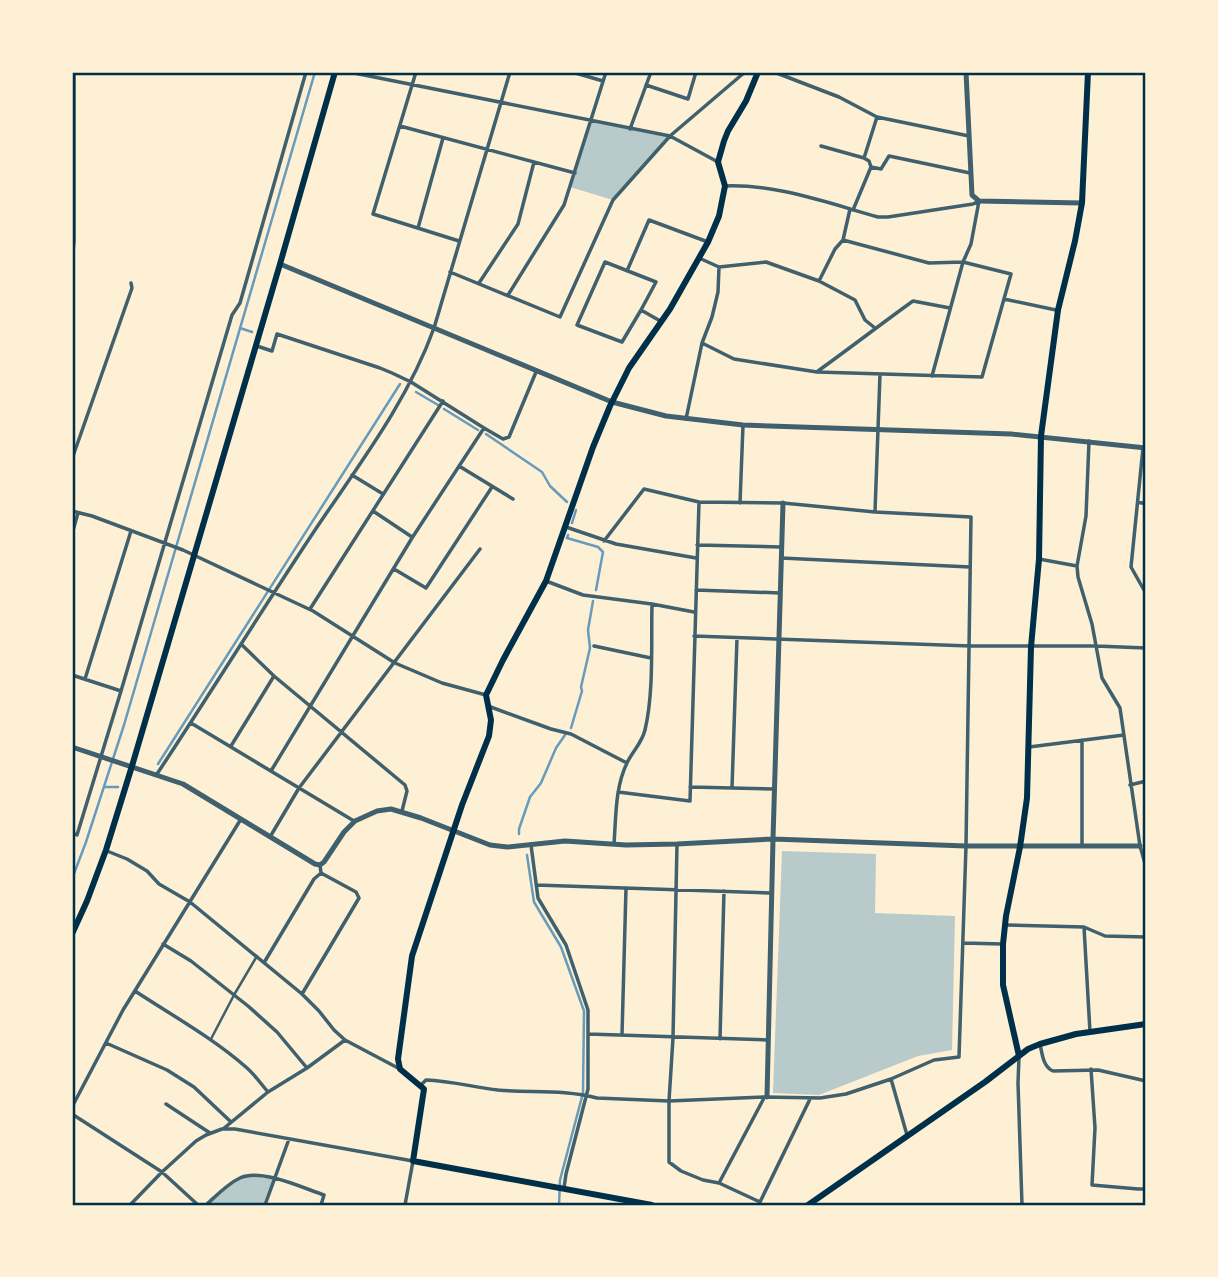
<svg xmlns="http://www.w3.org/2000/svg" width="1218" height="1277" font-family="Manrope,sans-serif">
  <style>
    .green { fill: #b9caca }
    .lines { fill: none; stroke-linecap: round; stroke-linejoin: round }
    .stream { stroke: #669bbc; stroke-width: 2.5 }
    .pedestrian { stroke: #3f606c; stroke-width: 2.5 }
    .minor { stroke: #3f606c; stroke-width: 3.5 }
    .tertiary { stroke: #3f606c; stroke-width: 5 }
    .primary { stroke: #003049; stroke-width: 6 }
    .neatline { fill: none; stroke: #003049; stroke-width: 2.5 }
  </style>
  <rect width="100%" height="100%" fill="#fdf0d5"/>
  <path class="green" d="M592 121 670 136 613 200 570 187Z
    M782 851 876 854 875 913 955 916 952 1050 918 1056 819 1095 773 1093Z
    M250 1175 275 1178 265 1205H206L227 1186Z"/>
  <g class="lines">
    <path class="stream" d="M240 328 252 332
      M416 392 438 405
      M444 409 478 430
      M486 434 542 472 550 486 567 502
      M572 523 576 510
      M568 535 567 538 598 547 603 552 596 590
      M571 728 582 691 581 687 590 648 588 630 593 601
      M158 764 400 384
      M104 787H118
      M519 834V829L530 797 541 783 556 748 565 735
      M527 855 534 902 561 947 584 1011 583 1093 560 1180 559 1205
      M72 879 86 842 124 725 315 72"/>
    <path class="pedestrian" d="M211 1039 234 995 257 956"/>
    <path class="minor" d="M349 72 670 136 718 162
      M416 72 373 214 459 241
      M572 72 603 81
      M774 72 839 97 877 117 969 136
      M646 85 688 99 696 72
      M400 126 575 173
      M630 129 651 72
      M821 146 864 158
      M871 167 869 161 864 158 877 117
      M725 186C777 184 828 203 878 217H888L973 204 979 201 971 244 963 262 932 376
      M853 210 871 167 881 169 889 156 970 173
      M418 228 443 138
      M699 258 719 267 766 262 819 281 855 300 865 320 875 328
      M72 262 74 241V72
      M627 271 649 220 708 242
      M450 272 560 317 613 200 670 136 745 72
      M819 281 835 249 843 240 850 209
      M479 283 518 224 534 162
      M508 295 564 205 606 72
      M1004 299 1056 310
      M641 310 656 282 605 262 577 325 622 342 641 310 662 322
      M702 343 712 317 718 292 719 267
      M257 346 272 351 277 334 380 368 392 373 411 382 484 428 412 538 271 771
      M818 371C850 348 881 324 913 301L950 308
      M686 419 702 343 734 359 817 372 982 377 1011 274 963 262 929 263 843 240
      M484 428 503 439 509 437 536 372
      M1089 441 1086 516 1077 566 1078 577 1092 624 1102 678 1120 708 1140 846 1146 867
      M1143 448 1131 567 1144 590H1146
      M72 459 132 288 131 283
      M459 466 513 499
      M352 475 383 494
      M1138 502 1146 504
      M740 503 743 425
      M72 511 92 516 183 550 313 611 395 663 442 683 486 695
      M373 511 412 537
      M875 512 880 374
      M566 527 616 544 696 558
      M72 534 78 513
      M697 545 781 547
      M781 558 970 567
      M1039 559 1077 566
      M394 569 426 588 492 487
      M546 581 583 595 652 604 694 612
      M696 590 780 593
      M310 609 443 401
      M694 636 970 646H1096L1146 648
      M241 644 274 676 405 785 407 791 402 811
      M594 646 651 658
      M72 675 121 691
      M85 679 131 531
      M488 706 551 729 571 734 627 763
      M191 723 354 821
      M1082 740V846
      M231 746 274 676
      M1029 747 1124 735
      M157 774C210 694 260 613 313 533 357 467 407 403 434 328L510 72
      M1130 785 1146 781
      M690 787 774 789
      M732 788 737 638
      M618 792 690 801 699 502
      M72 833 77 835 121 691 232 315 240 303 306 72
      M270 837 299 788 480 549
      M614 844C616 818 615 787 627 763 632 752 642 743 645 730 654 692 651 643 652 604
      M677 844 673 1038 669 1101V1162L681 1171 703 1180 719 1183 760 1202 810 1099
      M531 845 538 898 566 945 588 1010V1089L566 1174 564 1188
      M107 851 127 859 147 871 159 884 190 902 302 994 319 1011 334 1030 345 1040 398 1068
      M536 885 771 893
      M1005 925 1084 927 1105 936 1146 937
      M1084 927 1090 1032
      M963 943 1002 944
      M163 944 191 961 248 1006 277 1032 307 1068
      M265 961 314 879 321 873 320 865
      M135 991C173 1016 213 1038 247 1068 255 1075 261 1084 268 1092
      M302 994 359 898 356 892 321 873
      M588 1034 768 1040
      M622 1035 626 888
      M720 1039 724 891
      M106 1043 167 1070 194 1087 230 1121
      M1040 1044C1042 1053 1043 1067 1053 1071L1098 1070 1146 1081
      M1019 1057 1018 1083 1022 1205
      M1091 1069 1095 1128 1092 1185 1138 1189H1146
      M891 1079 907 1135
      M421 1085 426 1080C451 1081 473 1087 498 1090 531 1093 564 1089 597 1098L669 1101 765 1097 820 1098 846 1094 891 1079 934 1060 959 1057 966 846 971 517 875 512 783 503 699 502 644 489 604 541
      M166 1104 210 1133
      M72 1107 123 1010 241 819
      M72 1114 162 1172 198 1205
      M223 1129 268 1092 307 1068 345 1040
      M719 1183 764 1098
      M130 1205 162 1172 196 1141 206 1135 222 1129H235L413 1161 405 1205
      M206 1205C216 1196 227 1184 240 1178 261 1168 303 1188 324 1195L321 1205
      M265 1205 289 1139"/>
    <path class="tertiary" d="M966 72 972 195 979 201 1082 203
      M280 264 612 402 666 416 743 425 1011 434 1146 448
      M72 747 183 784 315 864 320 865 324 862 344 832 355 821 377 811 391 809 421 818 490 845 507 847 565 841 626 845 677 844 773 839 966 846H1140
      M767 1097 773 839 783 503"/>
    <path class="primary" d="M72 934 87 901 106 850 132 766 280 264 335 72
      M1019 1056 1003 985V944L1006 916 1020 847 1027 798 1031 647 1039 559 1041 436 1058 310 1075 241 1082 203 1088 72
      M652 1205 413 1161 424 1089 400 1069 398 1059 412 956 462 805 489 736 491 720 486 695 503 660 546 581 593 447 610 406 629 368 670 309 708 242 719 216 725 186 718 162 724 141 728 131 746 101 758 72
      M808 1205 985 1082 1028 1049 1040 1044 1076 1034 1146 1024"/>
  </g>
  <rect width="1218" height="1277" fill="none" stroke="#fdf0d5" stroke-width="147"/>
  <rect x="74" y="74" width="1070" height="1130" class="neatline"/>
</svg>
